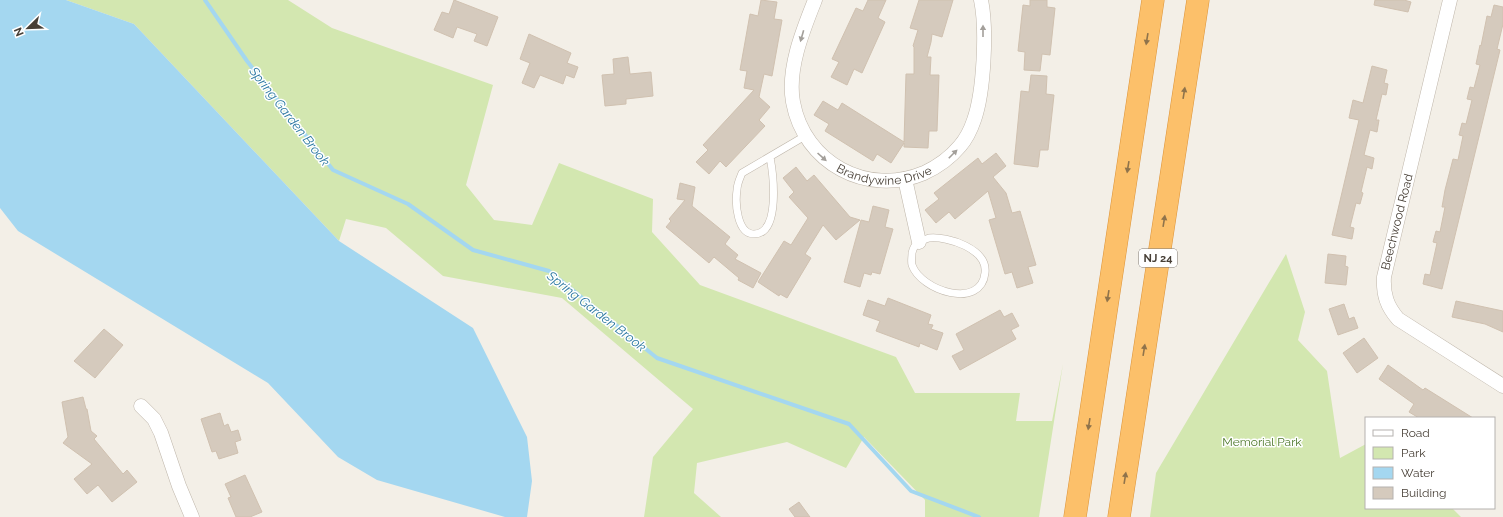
<svg xmlns="http://www.w3.org/2000/svg" width="1503" height="517" font-family="Raleway,sans-serif">
  <style>
    .green { fill: #d3e7b0 }
    .water { fill: #a4d7f0 }
    .lines { fill: none; stroke-linecap: round; stroke-linejoin: round }
    .stream { stroke: #a4d7f0; stroke-width: 4 }
    .building { fill: #d5cabd; stroke: #d0c1b0 }
    .lane-casing { stroke: #bfb6aa; stroke-width: 8 }
    .street-casing { stroke: #bfb6aa; stroke-width: 15 }
    .highway-casing { stroke: #dc9339; stroke-width: 23 }
    .lane { stroke: #fff; stroke-width: 7 }
    .street { stroke: #fff; stroke-width: 14 }
    .highway { stroke: #fcc06a; stroke-width: 22 }
    .oneway { fill: #a39f9a }
    .oneway2 { fill: #8f734b }
    .labels { text-anchor: middle; stroke-width: 3; stroke-linejoin: round; paint-order: stroke }
    .shield { fill: #fff; stroke: #7e7972; stroke-width: 1 }
    .shield-label { font-size: 11px; font-weight: bold; fill: #473f36 }
    .street-label { font-size: 12px; fill: #473f36; stroke: #fff }
    .park-label { font-size: 12px; fill: #4d782a; stroke: #fff }
    .water-label { font-size: 13px; font-style: italic; fill: #2d79a2; stroke: #fff }
  </style>
  <rect width="100%" height="100%" fill="#f3efe7"/>
  <path class="green" d="M66 0H288L332 28 493 85 466 185 494 220 532 225 559 163 653 199 652 232 700 285 896 357 915 393H1020L1016 421H1052L1063 364 1039 517H925V500L864 437 846 468 787 442 697 463 694 493 721 517H644L653 457 693 409 562 298 443 276 386 228 346 219 339 241 134 24Z
    M1286 254 1305 312 1298 340 1327 371 1340 458 1366 444V508H1452L1461 517H1150L1156 473Z"/>
  <path class="water" d="M0 0H66L134 24 339 241 473 328 527 437 532 481 527 517H505L377 480 338 457 268 383 18 231 0 208Z"/>
  <g class="lines">
    <path class="stream" d="M205 0 247 61 333 170 408 204 473 250 549 271 657 358 849 424 911 491 979 517"/>
  </g>
  <path class="building" d="M454 0 498 17 487 46 474 41 477 34 457 27 453 38 434 30 442 12 449 14Z
    M761 0 777 2 774 19 782 20 772 76 764 74 759 97 770 107 759 120 765 126 726 167 720 161 709 174 696 162 708 150 703 145 754 90 744 88 747 71 740 70 750 14 758 16Z
    M868 0H886L878 18 885 22 862 73 854 69 847 85 831 77 839 62 832 59 856 8 863 11Z
    M919 0H953L942 37 932 34 931 42 927 57H931L930 75H939L937 131H929L928 148 904 147V143L891 163 877 154 873 161 825 131 829 124 814 115 823 101 838 110 842 103 904 142 906 74H914V47L913 46 918 30 910 28Z
    M1030 0H1047V7L1055 8 1050 55 1042 54 1040 71 1024 70 1025 52 1018 51 1023 5 1030 6Z
    M1375 0H1404L1411 2 1408 12 1374 5Z
    M1494 5 1503 7V24L1497 49 1500 50 1442 289 1423 284 1425 274 1430 275 1437 243 1433 242 1436 231 1440 232 1445 207H1442L1445 190 1453 159 1458 160 1463 136 1459 135 1462 123 1466 124 1472 100 1467 99 1470 87 1474 88 1480 65 1476 64 1480 45 1481 46 1487 16 1491 17Z
    M529 34 571 53 567 63 578 67 574 78 566 75 563 84 540 75 534 88 522 83 530 63 520 59Z
    M628 57 630 74 651 72 653 96 626 99V104L605 106 602 75 614 74 613 59Z
    M1372 66 1387 70 1384 83 1388 84 1386 95 1382 94 1376 120H1379L1377 132 1370 130 1364 155 1374 158 1372 169 1367 167 1361 192 1363 193 1360 204 1356 203 1350 227 1354 228 1352 239 1332 235 1359 120 1349 118 1353 100 1363 103Z
    M1031 75 1047 76 1046 94 1054 95 1048 150H1040L1038 167 1014 164 1021 91 1029 92Z
    M996 153 1006 166 993 177 1006 193 1012 213 1020 211 1036 265 1028 267 1033 283 1017 288 1012 272 1005 274 989 220 996 218 988 191 955 219 949 212 936 223 925 210 939 199 934 193 978 158 982 164Z
    M796 167 807 181 814 175 850 217 860 220 836 240 823 225 805 254 811 258 787 298 780 294 779 296 758 282 784 241 791 245 808 218 789 197 794 192 783 178Z
    M680 183 695 187 692 206 730 237 725 244 738 255 735 259 761 273 753 288 738 280 739 278 714 257 709 263 666 227 671 221 669 219 685 200 677 199Z
    M873 206 889 210 885 227 893 229 880 274 872 272 871 275 864 273 860 287 844 282 861 220 869 222Z
    M1328 254 1346 256 1345 266 1348 267 1346 285 1325 283Z
    M888 298 931 315 928 324 933 325 931 329 943 333 937 350 920 343 919 347 876 331 880 321 863 315 868 300 885 306Z
    M1456 301 1503 311V332L1485 324 1452 317Z
    M1344 304 1349 319 1354 317 1358 328 1338 335 1329 309Z
    M1000 310 1004 317 1012 313 1019 326 1011 330 1016 339 960 370 952 356 964 350 956 334Z
    M104 329 123 345 95 378 74 361Z
    M1364 338 1378 358 1357 373 1343 353Z
    M1388 365 1423 390 1425 388 1473 418H1419L1409 412 1414 404 1379 379Z
    M83 397 86 409H87L91 431 97 436 94 439 123 474 127 470 137 482 112 502 98 485 87 494 74 479 92 464 63 443 68 437 62 402Z
    M220 413 224 426 228 424 231 432 238 430 241 440 235 442 238 453 219 459 216 451 212 452 201 419Z
    M245 475 262 512 250 517H236L228 498 231 497 225 484Z
    M799 502 810 517H795L789 509Z"/>
  <g class="lines">
    <g class="lane-casing">
      <path id="lane" d="M770 157C773 173 781 234 754 234 737 234 735 203 737 190 737 184 740 178 742 173L805 136
        M929 238C948 236 988 249 985 273 981 310 921 291 912 265 911 261 912 257 912 253 914 243 920 241 929 238Z"/>
    </g>
    <g class="street-casing">
      <g id="street">
        <path id="s1" d="M815 0C803 30 787 69 793 102 804 163 867 197 924 173 937 167 950 158 960 146 966 139 971 129 974 120 984 92 987 29 981 0"/>
        <path d="M1450 0 1384 277C1383 295 1387 306 1398 319L1503 386"/>
        <path d="M905 179 919 242"/>
        <path d="M141 406 154 419 161 433 179 486 192 517"/>
      </g>
    </g>
    <g class="highway-casing">
      <path id="highway" d="M1075 517 1153 0
        M1119 517 1198 0"/>
    </g>
    <use href="#lane" class="lane"/>
    <use href="#street" class="street"/>
    <use href="#highway" class="highway"/>
  </g>
  <defs><path id="oneway-solid" d="M-6-.8H1V-3.2L6.5 0L1 3.2V.8H-6Z"/></defs>
  <g class="oneway">
    <use href="#oneway-solid" transform="translate(983 31) rotate(-90)"/>
    <use href="#oneway-solid" transform="translate(802 36) rotate(106)"/>
    <use href="#oneway-solid" transform="translate(953 154) rotate(-45)"/>
    <use href="#oneway-solid" transform="translate(822 157) rotate(42)"/>
  </g>
  <g class="oneway2">
    <use href="#oneway-solid" transform="translate(1147 39) rotate(99)"/>
    <use href="#oneway-solid" transform="translate(1184 93) rotate(-81)"/>
    <use href="#oneway-solid" transform="translate(1128 167) rotate(99)"/>
    <use href="#oneway-solid" transform="translate(1164 221) rotate(-81)"/>
    <use href="#oneway-solid" transform="translate(1108 296) rotate(99)"/>
    <use href="#oneway-solid" transform="translate(1144 350) rotate(-81)"/>
    <use href="#oneway-solid" transform="translate(1089 424) rotate(99)"/>
    <use href="#oneway-solid" transform="translate(1125 478) rotate(-81)"/>
  </g>
  <g class="labels">
    <rect class="shield" x="1139" y="249" width="38" height="18" rx="3"/>
    <g class="shield-label">
      <text x="1158" y="262">NJ 24</text>
    </g>
    <g class="street-label">
      <text dy="4" stroke="none"><textPath href="#s1" startOffset="236">Brandywine Drive</textPath></text>
      <text transform="translate(1397 222) rotate(-76)" y="4">Beechwood Road</text>
    </g>
    <g class="park-label">
      <text x="1262" y="446">Memorial Park</text>
    </g>
    <g class="water-label">
      <text transform="translate(290 116) rotate(52)" y="5">Spring Garden Brook</text>
      <text transform="translate(597 311) rotate(38)" y="5">Spring Garden Brook</text>
    </g>
  </g>
  <rect x="1365" y="417" width="130" height="92" fill="#ffffff" stroke="#b5b2af"/>
  <rect x="1373" y="430" width="20" height="6" fill="#ffffff" stroke="#b5b2af"/>
  <text x="1401" y="437" font-size="12" fill="#473f36">Road</text>
  <rect x="1373" y="447" width="20" height="12" fill="#d3e7b0" stroke="#b5b2af"/>
  <text x="1401" y="457" font-size="12" fill="#473f36">Park</text>
  <rect x="1373" y="467" width="20" height="12" fill="#a4d7f0" stroke="#b5b2af"/>
  <text x="1401" y="477" font-size="12" fill="#473f36">Water</text>
  <rect x="1373" y="487" width="20" height="12" fill="#d5cabd" stroke="#b5b2af"/>
  <text x="1401" y="497" font-size="12" fill="#473f36">Building</text>
  <g transform="translate(28 28) rotate(247)" stroke="#ffffff" stroke-width="3" paint-order="stroke">
  <path d="M0-3L7 15L0 10L-7 15Z" fill="#473f36"/>
  <text y="-6" font-size="11" font-weight="bold" text-anchor="middle" fill="#473f36">N</text>
  </g>
</svg>
